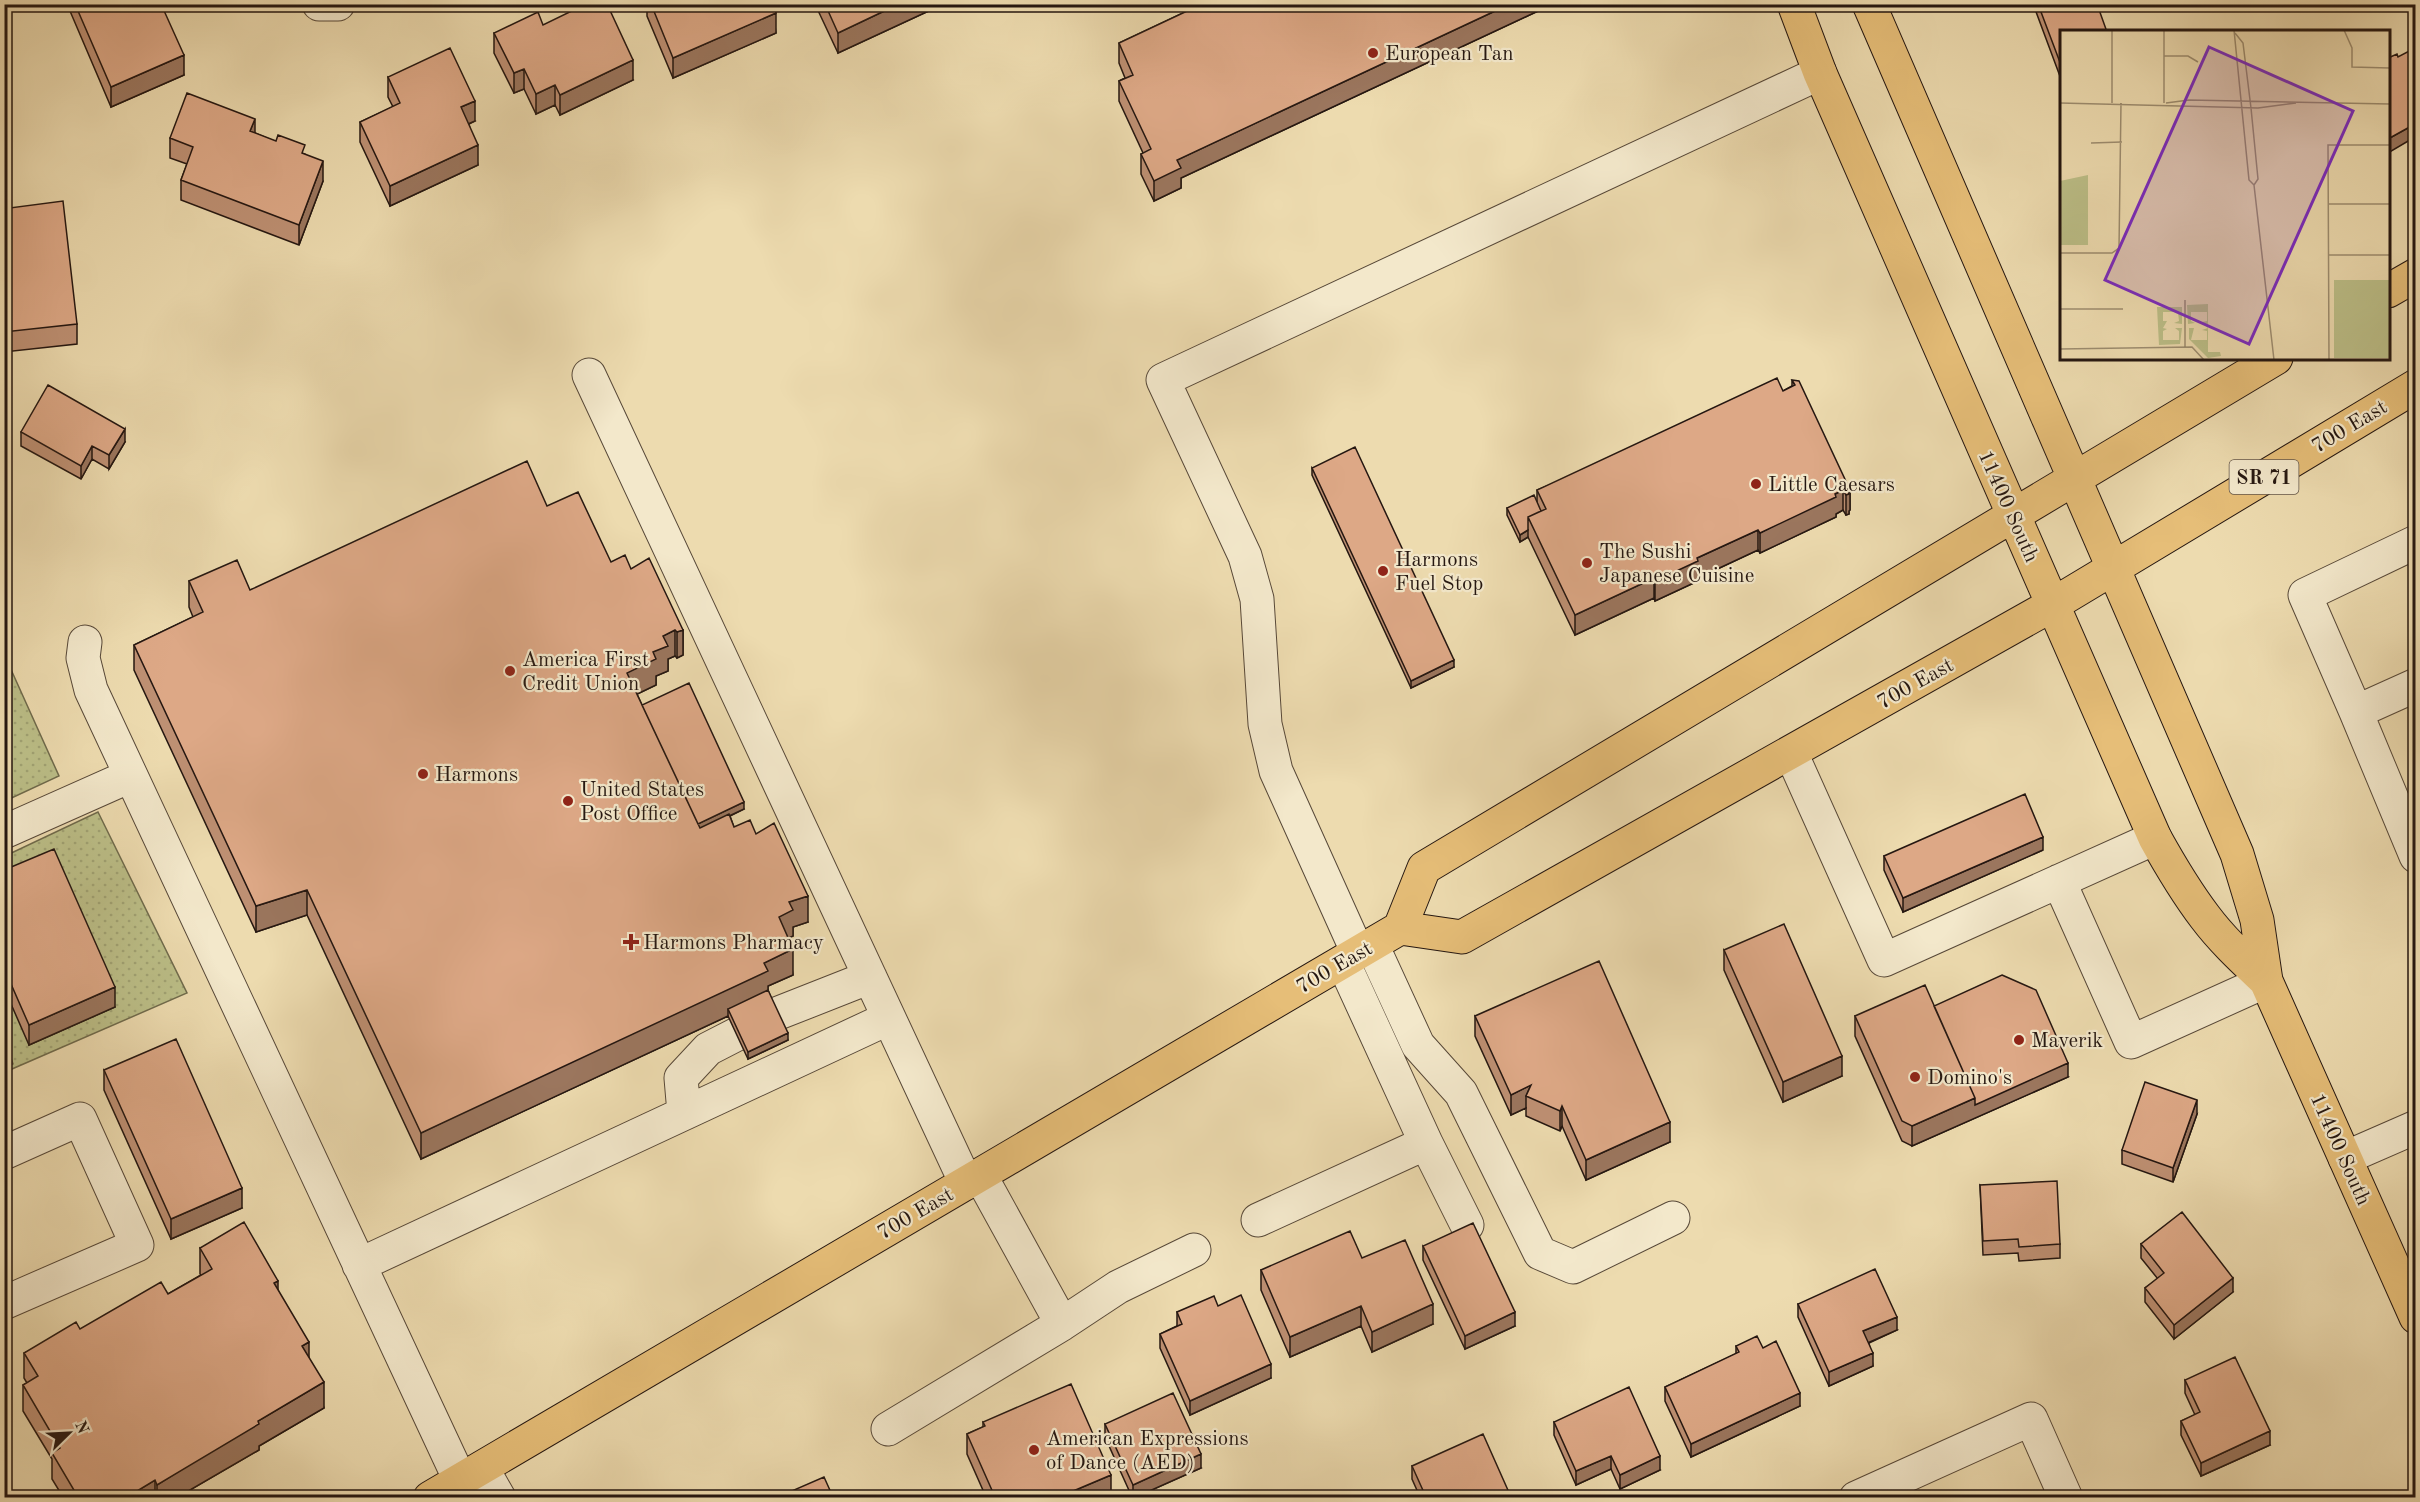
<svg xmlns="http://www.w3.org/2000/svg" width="2420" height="1502" font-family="'Old Standard TT',serif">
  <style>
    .green { fill: url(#green-dots); stroke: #706b4c; stroke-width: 1.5 }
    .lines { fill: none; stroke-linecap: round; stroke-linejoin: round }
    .minor-casing { stroke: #574838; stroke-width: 35 }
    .major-casing { stroke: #251711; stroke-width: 35 }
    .minor { stroke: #f3e8cb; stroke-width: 33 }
    .major { stroke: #e6be78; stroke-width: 33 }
    .wall { fill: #be9073; stroke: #251711; stroke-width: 1.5 }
    .shaded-wall { fill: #9b765e; stroke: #251711; stroke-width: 1.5 }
    .building { fill: #dda886; stroke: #251711; stroke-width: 1.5 }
    .poi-dot { fill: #8f2418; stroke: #f3e8cb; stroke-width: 2 }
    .labels { text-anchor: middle; stroke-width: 4.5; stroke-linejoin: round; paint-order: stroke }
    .shield { fill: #f3e8cb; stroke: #635649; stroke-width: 1.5 }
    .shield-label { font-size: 20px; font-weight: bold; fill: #251711 }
    .poi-label { font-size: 21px; fill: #251711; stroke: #f3e8cb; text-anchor: start }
    .street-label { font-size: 21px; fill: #251711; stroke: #f3e8cb }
    .inset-road { fill: none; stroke: #9d8d70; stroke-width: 1.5 }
    .view { fill: #7b2cbf; fill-opacity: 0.15; stroke: #7b2cbf; stroke-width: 3 }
    .inset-edge { fill: none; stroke: #251711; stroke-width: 3 }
  </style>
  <defs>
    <pattern id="green-dots" width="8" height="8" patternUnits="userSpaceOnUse" patternTransform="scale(1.5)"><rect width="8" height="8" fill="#bcbf88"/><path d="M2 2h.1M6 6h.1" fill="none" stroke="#a1a374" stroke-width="1.8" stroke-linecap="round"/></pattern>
  </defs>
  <rect width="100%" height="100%" fill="#eddbaf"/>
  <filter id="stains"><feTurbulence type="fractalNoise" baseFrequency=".00333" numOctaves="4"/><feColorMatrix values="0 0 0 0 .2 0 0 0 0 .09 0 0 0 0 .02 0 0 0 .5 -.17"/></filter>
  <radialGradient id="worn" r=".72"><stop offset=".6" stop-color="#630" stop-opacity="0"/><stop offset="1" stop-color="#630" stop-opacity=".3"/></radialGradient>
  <path class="green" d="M4 654 59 776 5 801V765L7 764 4 758Z
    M98 812 187 993 5 1072V1068L13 1064 5 1042V1009L13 1006 5 890V856Z"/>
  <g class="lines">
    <g class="minor-casing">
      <path id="minor" d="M319 4H338
        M589 375 966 1183
        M85 642 83 658 91 690 460 1480
        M2416 685 2356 712 2416 856
        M2356 712 2305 595 2416 542
        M1791 753 1884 960 2155 838
        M4 832 130 776
        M2059 881 2131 1042 2266 981
        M1372 945 1418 1045 1461 1093 1540 1253 1573 1267 1673 1218
        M1358 953 1276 771 1265 724 1257 599 1245 556 1163 380 1820 73
        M1343 962 1426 1143 1467 1225
        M684 1113 681 1078 708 1049 776 1014 870 977
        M4 1153 80 1119 137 1245 4 1303
        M2345 1158 2416 1127
        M1258 1220 1426 1143
        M359 1265 889 1018
        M1062 1324 1118 1287 1194 1250
        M888 1429 1062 1324 980 1175
        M482 1468 499 1498
        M1856 1498 2031 1419 2066 1498"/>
    </g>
    <g class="major-casing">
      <path id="major" d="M1794 4 1820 73 2155 838C2170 865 2186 892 2205 917 2223 941 2245 961 2266 981
        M1869 4 2237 854 2257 920 2266 981 2416 1317
        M2388 291 2416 275
        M1400 928 1462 937 2052 605 2416 386
        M430 1498 1400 928 1424 868 2276 358"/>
    </g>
    <use href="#minor" class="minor"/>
    <use href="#major" class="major"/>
  </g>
  <path class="wall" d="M67 4H161L184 75 111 107Z
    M647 4H772L776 33 673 78 647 16Z
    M815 4H933V9L838 53Z
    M1202 4H1553L1181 178V188L1154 201 1141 174V154L1143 153 1119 101V81L1125 78 1119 63V43Z
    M2035 4H2097L2061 32V79L2035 9Z
    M543 25 633 80 560 115 555 105 536 114 524 89 514 93 494 53V33Z
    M388 77 475 121 469 124 478 165 390 206 360 142V122L393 107 388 97Z
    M255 133 305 154 323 181 299 245 181 200V180L187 164 170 158V138Z
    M4 182 10 208 77 324V344L4 352Z
    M1792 380 1850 490V510L1849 511V514L1846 515 1843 510 1836 514V517L1760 553 1758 550 1698 578V581L1655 601 1654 598 1575 635 1528 537 1520 542 1507 515V508L1537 503V490L1783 391 1792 386Z
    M21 432 125 442 109 469 92 459 81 479 21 446Z
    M1312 468 1454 667 1411 688 1312 475Z
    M547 506 611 562 631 569 683 630V655L677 658 675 656 668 659V671L656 676V685L637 694 642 705 744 809 730 816 734 827 756 834 808 922 793 927V936L788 938 793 975 768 986V990L788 1040 748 1059 728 1016 421 1159 307 915 256 932 134 670V645L193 617 189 607V581L250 590Z
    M2043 850 1903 912 1884 870V856Z
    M4 870 115 1007 29 1045 4 988Z
    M1724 950 1842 1076 1783 1102 1724 970Z
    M1475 1016 1670 1142 1586 1180 1562 1126 1560 1131 1526 1116V1108L1511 1115 1475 1036Z
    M1855 1016 2068 1077 1912 1146 1902 1141 1855 1036Z
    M104 1070 242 1208 171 1239 104 1090Z
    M2197 1114 2173 1182 2122 1164V1150Z
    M1980 1185 2060 1244V1258L2019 1261 2018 1253 1983 1255Z
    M2141 1244 2233 1292 2174 1339 2145 1302V1288L2158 1279 2141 1258Z
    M1423 1246 1515 1326 1465 1349 1423 1260Z
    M200 1248 278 1290 309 1358 324 1408 259 1446V1450L178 1497H63L52 1479V1459L23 1411V1385L27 1383 24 1378V1353L168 1294 201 1275 200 1274Z
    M1362 1258 1433 1324 1372 1352 1361 1326 1290 1357 1261 1290V1270Z
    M1798 1304 1897 1330 1869 1343 1873 1366 1829 1386 1798 1317Z
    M1218 1306 1271 1378 1190 1415 1160 1348V1334L1177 1326V1312Z
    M1736 1346 1763 1348 1800 1406 1691 1457 1665 1401V1387L1736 1354Z
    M2185 1380 2270 1445 2201 1476 2181 1435V1421L2195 1415 2185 1393Z
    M983 1422 1111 1495 1105 1497H986L967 1454V1434L983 1427Z
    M1554 1422 1660 1470 1620 1489 1611 1469 1576 1485 1554 1435Z
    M1105 1424 1201 1468 1136 1497H1132L1105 1437Z
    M1412 1466 1511 1497H1420L1412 1479Z"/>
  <path class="shaded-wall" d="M899 4H933V9L838 53V33Z
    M1510 4H1553L1181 178V188L1154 201V181L1177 160Z
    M776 13V33L673 78V58Z
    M184 55V75L111 107V87Z
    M633 60V80L560 115V95Z
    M524 69V89L514 93V73Z
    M555 85V105L536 114V94Z
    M475 101V121L461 127V107Z
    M255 119V139L250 131Z
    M2415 124V137L2388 153V139Z
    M478 145V165L390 206V186Z
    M323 161V181L299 245V225Z
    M125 429V442L109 469V455Z
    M92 446V459L81 479V466Z
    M1843 490V510L1836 514V517L1760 553V533Z
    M1850 490V510L1849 511V514L1846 515V495L1848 491Z
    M1528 530V537L1520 542V535Z
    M1758 530V550L1698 578V581L1655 601V581L1697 558Z
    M1654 578V598L1575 635V615Z
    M675 630V656L668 659V671L656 676V685L627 699V673L653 652 663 636Z
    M683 630V655L677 658V632Z
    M1454 660V667L1411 688V681Z
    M7 744V764L4 765V745Z
    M744 802V809L691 834V827Z
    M2043 837V850L1903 912V898Z
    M307 890V915L256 932V906Z
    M808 896V922L793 927V936L779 943V917L789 902Z
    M793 949V975L768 986V997L728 1009V1016L421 1159V1133L764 963Z
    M115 987V1007L29 1045V1025Z
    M788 1033V1040L748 1059V1052Z
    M1842 1056V1076L1783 1102V1082Z
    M2068 1063V1077L1912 1146V1126L1975 1098Z
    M1531 1085 1526 1096V1108L1511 1115V1095Z
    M2197 1100V1114L2173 1182V1168Z
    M1562 1106V1126L1560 1131V1111Z
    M1670 1122V1142L1586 1180V1160Z
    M242 1188V1208L171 1239V1219Z
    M2233 1278V1292L2174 1339V1325Z
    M278 1281V1306L274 1283Z
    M1433 1304V1324L1372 1352V1332Z
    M1361 1306V1326L1290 1357V1337Z
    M1515 1312V1326L1465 1349V1336Z
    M1897 1317V1330L1863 1345V1331Z
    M309 1342V1368L302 1346Z
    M1873 1353V1366L1829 1386V1372Z
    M1271 1364V1378L1190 1415V1401Z
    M324 1382V1408L259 1446V1450L178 1497H157V1485L258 1421Z
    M1800 1393V1406L1691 1457V1444Z
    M2270 1431V1445L2201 1476V1463Z
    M1201 1454V1468L1136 1497H1133V1485Z
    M1611 1456V1469L1576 1485V1471Z
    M1660 1456V1470L1620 1489V1475Z
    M1111 1475V1495L1105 1497H1059Z
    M155 1480V1497H132V1494Z"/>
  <path class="building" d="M75 4H161L184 55 111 87Z
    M586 4H607L633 60 560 95 555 85 536 94 524 69 514 73 494 33 538 12 543 25Z
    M651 4H772L776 13 673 58Z
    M825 4H899L838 33Z
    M1202 4H1510L1177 160 1181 168 1154 181 1141 154 1151 149 1119 81 1133 75 1119 43Z
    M2038 4H2097L2107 32H2061V65Z
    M450 48 475 101 461 107 478 145 390 186 360 122 400 103 388 77Z
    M2415 48V124L2388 139V58L2397 54 2398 57Z
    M187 93 255 119 250 131 276 141 278 135 305 145 302 153 323 161 299 225 181 180 193 147 170 138Z
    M4 182H7L10 208 63 201 77 324 4 332Z
    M1777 378 1783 391 1795 385 1792 380 1799 381 1850 490 1848 491 1849 494 1846 495 1843 490 1835 494 1836 497 1760 533 1758 530 1697 558 1698 561 1655 581 1654 578 1575 615 1528 517 1546 509 1537 490Z
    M48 385 125 429 109 455 92 446 81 466 21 432Z
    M1355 447 1454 660 1411 681 1312 468Z
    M527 461 547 506 578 492 611 562 625 555 631 569 649 558 683 630 677 632 675 630 663 636 668 646 653 652 656 659 627 673 700 828 729 814 734 827 750 820 756 834 774 823 808 896 789 902 793 910 779 917 793 949 764 963 768 971 421 1133 307 890 256 906 134 645 203 612 189 581 237 560 250 590Z
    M1534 495 1541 511 1528 517V530L1520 535 1507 508Z
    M689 683 744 802 698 824 642 705Z
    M2025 794 2043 837 1903 898 1884 856Z
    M54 849 115 987 29 1025 4 968V870Z
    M1784 924 1842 1056 1783 1082 1724 950Z
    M1599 961 1670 1122 1586 1160 1562 1106 1560 1111 1526 1096 1531 1085 1511 1095 1475 1016Z
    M2002 975 2036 990 2068 1063 1975 1105V1098L1934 1006Z
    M1925 985 1975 1098 1912 1126 1902 1121 1855 1016Z
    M768 990 788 1033 748 1052 728 1009Z
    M176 1039 242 1188 171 1219 104 1070Z
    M2145 1082 2197 1100 2173 1168 2122 1150Z
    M2057 1181 2060 1244 2019 1247 2018 1239 1983 1241 1980 1185Z
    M2182 1212 2233 1278 2174 1325 2145 1288 2164 1273 2141 1244Z
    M244 1222 278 1281 274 1283 309 1342 302 1346 324 1382 258 1421 259 1424 157 1485 155 1480 132 1494 134 1497H78L52 1453 60 1448 23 1385 38 1376 24 1353 76 1322 80 1329 161 1282 168 1294 212 1269 200 1248Z
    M1473 1223 1515 1312 1465 1336 1423 1246Z
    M1350 1231 1362 1258 1405 1240 1433 1304 1372 1332 1361 1306 1290 1337 1261 1270Z
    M1875 1269 1897 1317 1863 1331 1873 1353 1829 1372 1798 1304Z
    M1241 1295 1271 1364 1190 1401 1160 1334 1182 1324 1177 1312 1214 1296 1218 1306Z
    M1757 1336 1763 1348 1776 1341 1800 1393 1691 1444 1665 1387 1739 1352 1736 1346Z
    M2235 1357 2270 1431 2201 1463 2181 1421 2200 1412 2185 1380Z
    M1071 1384 1111 1475 1059 1497H995L967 1434 985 1426 983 1422Z
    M1629 1387 1660 1456 1620 1475 1611 1456 1576 1471 1554 1422Z
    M1173 1393 1201 1454 1133 1485 1105 1424Z
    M1483 1434 1511 1497H1426L1412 1466Z
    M824 1477 833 1497H789L787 1493Z"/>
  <g class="poi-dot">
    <circle cx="1373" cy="53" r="6"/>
    <circle cx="1756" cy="484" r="6"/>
    <circle cx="1587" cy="563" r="6"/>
    <circle cx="1383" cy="571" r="6"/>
    <circle cx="510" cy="671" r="6"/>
    <circle cx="423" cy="774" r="6"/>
    <circle cx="568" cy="801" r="6"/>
    <path d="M628 933h6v6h6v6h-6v6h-6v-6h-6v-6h6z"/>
    <circle cx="2019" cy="1040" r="6"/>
    <circle cx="1915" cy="1077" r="6"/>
    <circle cx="1034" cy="1450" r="6"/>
  </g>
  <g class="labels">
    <rect class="shield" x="2229.5" y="460" width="69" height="34" rx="4.5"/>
    <g class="shield-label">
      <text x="2264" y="484">SR 71</text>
    </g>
    <g class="poi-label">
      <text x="1385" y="60">European Tan</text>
      <text x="1768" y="491">Little Caesars</text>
      <text x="1599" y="558">The Sushi<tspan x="1599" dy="24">Japanese Cuisine</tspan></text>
      <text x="1395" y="566">Harmons<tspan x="1395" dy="24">Fuel Stop</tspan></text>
      <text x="522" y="666">America First<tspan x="522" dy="24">Credit Union</tspan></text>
      <text x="435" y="781">Harmons</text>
      <text x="580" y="796">United States<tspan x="580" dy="24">Post Office</tspan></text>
      <text x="643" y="949">Harmons Pharmacy</text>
      <text x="2031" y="1047">Maverik</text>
      <text x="1927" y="1084">Domino's</text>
      <text x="1046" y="1445">American Expressions<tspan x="1046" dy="24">of Dance (AED)</tspan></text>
    </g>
    <g class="street-label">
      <text transform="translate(2349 426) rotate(-31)" y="7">700 East</text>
      <text transform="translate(2009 506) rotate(66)" y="7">11400 South</text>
      <text transform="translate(1915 683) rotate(-29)" y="7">700 East</text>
      <text transform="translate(1334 967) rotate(-30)" y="7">700 East</text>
      <text transform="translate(2341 1149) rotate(66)" y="7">11400 South</text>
      <text transform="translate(915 1213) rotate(-30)" y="7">700 East</text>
    </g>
  </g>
  <g transform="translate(2060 30)">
    <rect width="330" height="330" fill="#eddbaf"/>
    <path d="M28 145V215H0V151ZM148 274V322H160L161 326 148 328 129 309V298H134L131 310H147V301L142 300 148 298 142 292 147 291V282H131V291L135 293 128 294 127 275ZM97 277H122V294L114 293 119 291 118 282H103V291H107L103 298 107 299 103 301V310H119V301L115 298H122L120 314 99 315Z" fill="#bcbf88"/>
    <path d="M274 250H330V328H274Z" fill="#bcbf88"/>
    <path class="inset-road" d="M174 0 189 150 194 155M284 0 292 18V37L330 38M175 3 183 13 191 78 198 149 194 155 214 330M104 26H128L138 32M0 29V0M0 73 198 78 236 73M52 73V0M104 73V0M106 73 129 70 330 74M31 113 62 112M269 174H330M0 223H52L59 218 61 73M269 225H330M125 270V317M0 279H63M0 319 132 317 144 330M269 330 268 115H330"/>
    <path class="view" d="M149 17 293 81 189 314 45 250Z"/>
    <rect width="330" height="330" class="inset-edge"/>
  </g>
  <rect width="2420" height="1502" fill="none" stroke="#eddbaf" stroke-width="24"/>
  <rect x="6" y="6" width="2408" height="1490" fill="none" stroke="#251711" stroke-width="3"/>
  <rect x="12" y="12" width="2396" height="1478" fill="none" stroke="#251711" stroke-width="1.5"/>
  <g transform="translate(69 1433) rotate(66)" stroke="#f3e8cb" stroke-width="4.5" paint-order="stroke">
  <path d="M0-4.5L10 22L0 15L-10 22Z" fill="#251711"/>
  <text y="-9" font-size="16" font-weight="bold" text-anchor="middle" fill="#251711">N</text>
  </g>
  <rect width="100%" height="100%" filter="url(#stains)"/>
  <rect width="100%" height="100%" fill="url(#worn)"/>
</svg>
